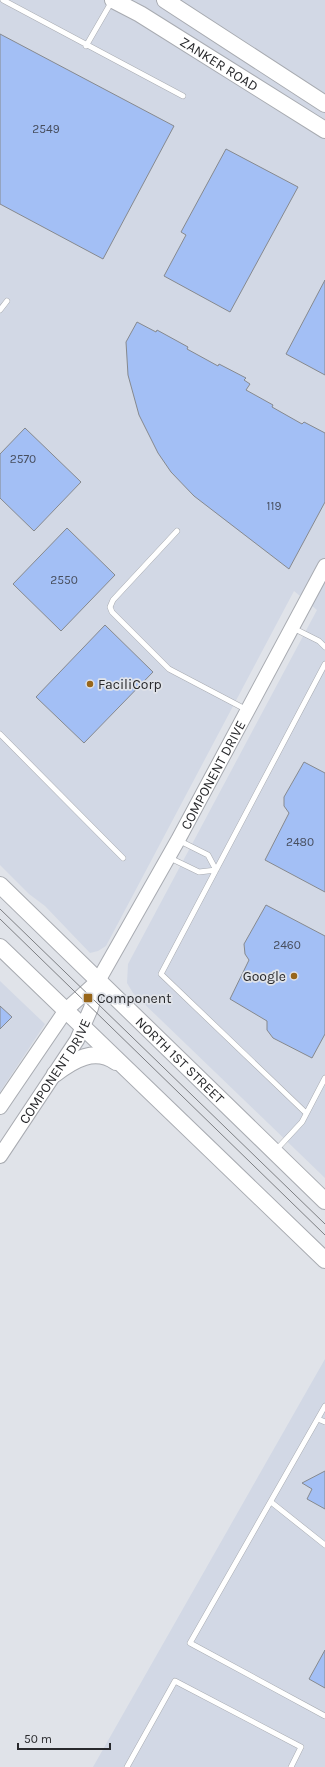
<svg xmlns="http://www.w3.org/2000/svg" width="325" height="1767" font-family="Karla,sans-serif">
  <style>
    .built { fill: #d2d8e5 }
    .building { fill: #a3bff5; stroke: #86898e }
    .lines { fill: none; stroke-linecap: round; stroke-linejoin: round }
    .lane-casing { stroke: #a8abb1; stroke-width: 6 }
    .secondary-casing { stroke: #a8abb1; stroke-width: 16 }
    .primary-casing { stroke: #a8abb1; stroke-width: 18 }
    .lane { stroke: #fff; stroke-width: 5 }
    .secondary { stroke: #fff; stroke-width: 14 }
    .primary { stroke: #fff; stroke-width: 16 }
    .tram { stroke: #7d7f83; stroke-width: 1 }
    .poi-dot { fill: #98661a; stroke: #e0e3e9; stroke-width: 1.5 }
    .labels { text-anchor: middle; stroke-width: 3.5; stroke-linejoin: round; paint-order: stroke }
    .number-label { font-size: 12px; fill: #474e5e }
    .street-label { font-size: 14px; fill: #28292c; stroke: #e0e3e9 }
    .poi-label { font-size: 14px; fill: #28292c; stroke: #e0e3e9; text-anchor: start }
  </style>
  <rect width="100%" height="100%" fill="#e0e3e9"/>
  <path class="built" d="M0 0H325V1178L133 993 127 983 128 964 317 610 294 591 106 946 98 951 90 953 45 906 29 894 0 865Z
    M0 981 45 1024 0 1092Z
    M325 1359V1767H93Z"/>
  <path class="building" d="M0 34 174 126 103 259 0 204Z
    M226 149 298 187 230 312 164 276 186 235 181 232Z
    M325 280V375L286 354Z
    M137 322 156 332 157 330 188 347 187 349 218 366 219 364 246 378 244 380 250 384 246 390 273 405 272 407 302 424 304 422 325 433V502L289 569 194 496 171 472 158 453 139 415 128 375 126 342Z
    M25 428 81 482 34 531 0 498V454Z
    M67 528 115 575 61 631 13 584Z
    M105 625 153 672 84 743 36 697Z
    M304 762 325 773V892L265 860 289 813 284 806V797Z
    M266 905 325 936V1034L312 1058 273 1038 267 1030V1021L230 999 249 960 245 954 244 944Z
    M0 1006 12 1017 0 1029Z
    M325 1471V1509L307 1499 312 1489 302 1483Z
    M325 1650V1688L309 1679Z"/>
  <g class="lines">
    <g class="lane-casing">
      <path id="lane" d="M3 0 183 96
        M86 46 112 1
        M0 310 7 301
        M177 531 113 600 110 607 112 612 169 669 247 710
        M293 628 319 641 325 647
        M0 734 123 858
        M170 858 199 872 216 870 208 855 178 840
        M306 1113 161 974 325 664
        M276 1150 302 1122 325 1078
        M325 1406 190 1643 325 1716
        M318 1419 325 1422
        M271 1502 325 1545
        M127 1767 175 1681 301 1747 291 1767"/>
    </g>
    <g class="secondary-casing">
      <g id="secondary">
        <path d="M0 1107 66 1010 98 981"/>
        <path id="s1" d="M0 1156 77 1040 91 1008 98 981 178 840 325 566"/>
      </g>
    </g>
    <g class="primary-casing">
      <g id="primary">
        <path id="s2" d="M113 0 140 14 325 130"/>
        <path d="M165 0 325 104"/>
        <path id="s3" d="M0 885 325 1201"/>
        <path d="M0 947 325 1260"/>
        <path d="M55 1074C73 1060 95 1047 116 1062"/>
      </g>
    </g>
    <use href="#lane" class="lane"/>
    <use href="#secondary" class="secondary"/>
    <use href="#primary" class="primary"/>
    <path class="tram" d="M0 909 325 1224
      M0 919 325 1235"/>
  </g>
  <g class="poi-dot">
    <circle cx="90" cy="684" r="4"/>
    <circle cx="294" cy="976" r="4"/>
    <rect x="83" y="993" width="10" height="10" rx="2"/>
  </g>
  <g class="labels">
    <g class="number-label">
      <text x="46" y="133">2549</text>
      <text x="23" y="463">2570</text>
      <text x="274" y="510">119</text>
      <text x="64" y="584">2550</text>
      <text x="300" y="846">2480</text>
      <text x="287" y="949">2460</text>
    </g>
    <g class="street-label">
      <text dy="5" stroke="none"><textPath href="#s2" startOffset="124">ZANKER ROAD</textPath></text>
      <text dy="5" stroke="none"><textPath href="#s1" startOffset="438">COMPONENT DRIVE</textPath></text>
      <text dy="5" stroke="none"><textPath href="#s3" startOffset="251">NORTH 1ST STREET</textPath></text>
      <text dy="5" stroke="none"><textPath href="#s1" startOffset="101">COMPONENT DRIVE</textPath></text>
    </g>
    <g class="poi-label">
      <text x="98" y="689">FaciliCorp</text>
      <text x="286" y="981" text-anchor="end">Google</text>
      <text x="97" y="1003">Component</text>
    </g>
  </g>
  <path d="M18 1743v6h92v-6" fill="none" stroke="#28292c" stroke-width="2"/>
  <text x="24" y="1743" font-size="12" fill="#28292c" stroke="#e0e3e9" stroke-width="3" paint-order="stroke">50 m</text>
</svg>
